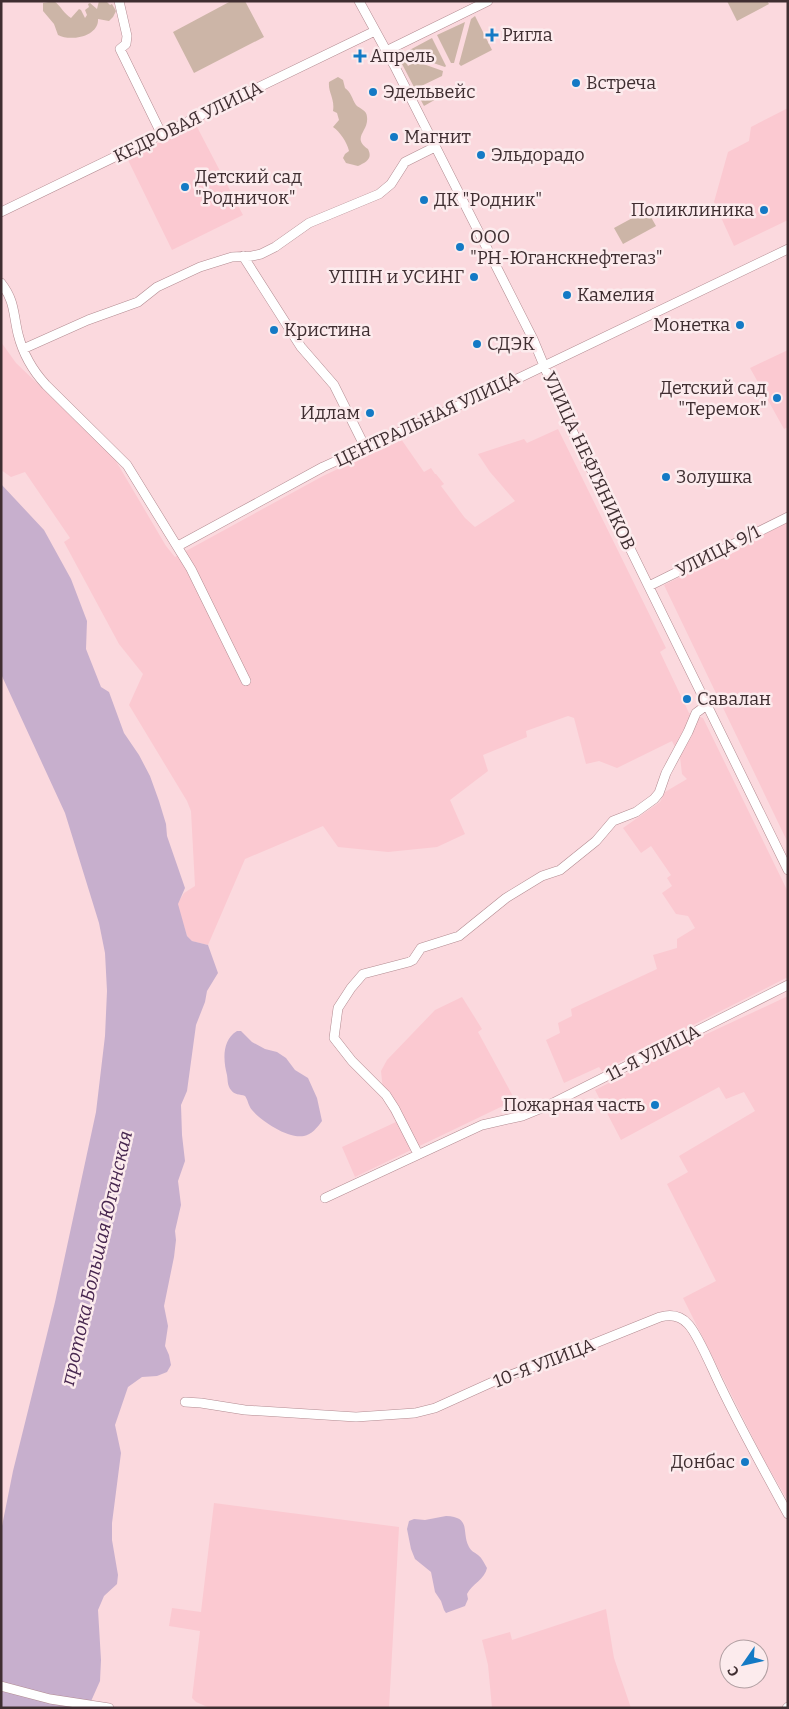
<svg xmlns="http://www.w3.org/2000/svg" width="789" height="1709" font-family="Bitter,serif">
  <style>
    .built { fill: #fbc9d1 }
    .green { fill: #ccb5a7 }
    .water { fill: #c7afcd }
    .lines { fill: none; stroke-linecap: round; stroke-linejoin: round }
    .minor-casing { stroke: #b28b91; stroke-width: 10 }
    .minor { stroke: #fff; stroke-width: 9 }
    .poi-dot { fill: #147ac5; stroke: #fcebed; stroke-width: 2 }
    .labels { text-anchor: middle; stroke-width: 5; stroke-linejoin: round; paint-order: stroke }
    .poi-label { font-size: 18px; fill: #3f2e31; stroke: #fcebed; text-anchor: start }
    .street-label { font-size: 18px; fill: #3f2e31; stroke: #fcebed }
    .water-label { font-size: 19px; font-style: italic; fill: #47264f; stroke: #fcebed }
  </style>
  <rect width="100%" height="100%" fill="#fbd9de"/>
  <path class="built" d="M788 108V220L734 246 714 202 728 152 749 141 751 127Z
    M196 125 243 215 172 250 127 158Z
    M1 342 16 363 113 456 166 546 175 557 323 476 401 439 424 472 431 468 435 474H436L444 484 441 486 465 518 475 527 515 501 490 472 478 454 524 439 527 443 558 429 666 648 660 652 689 713 703 718 788 892V977L602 1071 599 1067 564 1083 546 1040 560 1033 558 1023 572 1016 571 1009 657 969 653 955 677 948V939L695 928 688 916 676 914 662 893 672 886 667 878 671 875 651 846 641 853 623 828 660 802 665 792 687 779 682 774 680 757 672 741 617 768 599 761 586 764 574 718 568 716 526 731 527 737 483 755 488 771 450 800 465 834 437 847 388 852 338 847 323 826 245 859 208 945 192 941 187 936 177 904 184 893 195 886 191 811 187 801 129 705 143 674 119 644 64 542 70 538 25 472 11 477 1 470Z
    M788 350V427L784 429 750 368Z
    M788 522V843L664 585Z
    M788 996V1501L763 1458 683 1298 716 1281 667 1184 688 1172 679 1156 755 1111 744 1092 726 1099 719 1087 621 1140 595 1090 696 1039Z
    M462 997 482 1029 478 1032 515 1100 355 1177 342 1147 396 1122 384 1100 381 1071 387 1060 435 1010Z
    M214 1503 399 1527 389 1708H210L196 1702 192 1698 200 1631 169 1626 172 1608 201 1612Z
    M606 1609 614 1658 631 1708H492L488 1665 482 1640 510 1632 512 1640Z"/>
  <path class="green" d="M54 1C61 6 64 14 71 18L79 9 81 10 85 18 87 15 85 10 89 7 88 4 90 3 97 9 99 1H106L110 5 112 4 116 11 113 17 109 21 98 19C99 36 71 42 58 35L54 24 43 11V3Z
    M231 1H245L264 37 194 73 173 32Z
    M727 1H767L769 4 737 21Z
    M475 16 492 50 461 66 459 64 471 19Z
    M465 22 454 63H451L437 35Z
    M432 38 446 66 445 67 404 53Z
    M405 60 408 66 413 63 412 60 443 71 442 76 415 89 401 62Z
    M338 77 343 80 345 88C351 92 352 99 356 105 360 109 367 110 367 117 369 132 351 137 368 149 373 159 366 162 358 166L346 163 343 158 345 154 349 151C347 142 340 132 333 127L339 120 337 113 333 111C335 98 328 93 329 82Z
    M433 88 438 98 424 106 418 95Z
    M647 210 656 226 623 244 614 228Z"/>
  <path class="water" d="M1 484 44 530 71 579 87 621 86 649 101 687 109 692 124 733 139 755 150 776 159 801 166 824 167 836 185 888 178 904 187 936 192 941 208 945 218 973 207 991 205 1002 196 1025 187 1091 181 1105 182 1135 185 1161 178 1181 181 1205 175 1231 176 1240 174 1257 164 1306 168 1326 165 1346 169 1355 171 1365 167 1372 157 1376 142 1377 128 1387 115 1425 121 1453 112 1523V1540L118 1575 117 1584 104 1596 98 1610 101 1660 100 1681 88 1708H1V1531L13 1471 55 1302 96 1112 105 1036 107 991 105 953 99 923 65 813 1 674Z
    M237 1031H241L252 1042 265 1049 277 1052 286 1058 295 1070 308 1078 317 1098 322 1121C318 1127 311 1135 304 1136 288 1139 261 1121 252 1110 248 1105 248 1100 245 1096 240 1094 234 1095 231 1090 227 1085 228 1080 227 1075 223 1060 222 1040 237 1031Z
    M446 1516C472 1517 461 1532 469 1547 471 1551 474 1552 478 1555 482 1558 484 1563 487 1568 485 1579 472 1584 467 1594L468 1599 465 1606 446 1613 444 1610 441 1601 435 1592 431 1572 415 1559 411 1549 407 1529 409 1521 414 1519 425 1520Z"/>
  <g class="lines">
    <g class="minor-casing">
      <path id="minor" d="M119 1 127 36 126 44 120 49 162 135
        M359 1 394 65 533 339 564 414 788 870
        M386 51 488 1
        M1 212 375 31
        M243 256 301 347 334 385 365 447
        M1 283C15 301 13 313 18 334 23 354 33 371 46 385L127 465 191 569 246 681
        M23 349 88 320 138 302 157 287 200 267 232 257 252 256 261 254 275 247 309 223 379 194 391 184 405 162 435 147
        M178 546 323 467 519 378 788 249
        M649 586 788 517
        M418 1154 395 1109 386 1095 352 1061 334 1038 338 1008 351 988 363 974 409 962 413 960 421 948 459 936 506 898 542 876 560 870 596 841 613 821 636 812 654 799 659 793 666 773 688 732 696 713 708 704
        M325 1198 482 1125 522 1116 549 1105 788 985
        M185 1402 201 1403 245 1410 356 1417 415 1413 435 1408 497 1380 578 1350 660 1317C671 1314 681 1316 688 1324 698 1334 713 1371 720 1385 741 1429 765 1472 788 1514
        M1 1686 50 1699 109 1708
        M787 1708 788 1707"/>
    </g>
    <use href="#minor" class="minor"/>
  </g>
  <g class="poi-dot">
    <path d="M489.5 27.5h5v5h5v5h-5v5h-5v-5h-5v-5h5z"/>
    <path d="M357.5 48.5h5v5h5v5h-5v5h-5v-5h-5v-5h5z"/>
    <circle cx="576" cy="83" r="5"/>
    <circle cx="373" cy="92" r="5"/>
    <circle cx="394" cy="137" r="5"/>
    <circle cx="481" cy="155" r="5"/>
    <circle cx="185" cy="187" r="5"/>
    <circle cx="424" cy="200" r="5"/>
    <circle cx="764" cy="210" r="5"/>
    <circle cx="460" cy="247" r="5"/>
    <circle cx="474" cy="277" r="5"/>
    <circle cx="567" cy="295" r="5"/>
    <circle cx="740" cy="325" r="5"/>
    <circle cx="274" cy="330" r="5"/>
    <circle cx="477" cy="344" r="5"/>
    <circle cx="777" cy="398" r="5"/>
    <circle cx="370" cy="413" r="5"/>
    <circle cx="666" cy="477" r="5"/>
    <circle cx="687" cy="699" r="5"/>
    <circle cx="655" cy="1105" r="5"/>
    <circle cx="745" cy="1462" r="5"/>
  </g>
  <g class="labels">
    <g class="poi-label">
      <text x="502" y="41">Ригла</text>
      <text x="370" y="62">Апрель</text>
      <text x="586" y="89">Встреча</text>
      <text x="383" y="98">Эдельвейс</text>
      <text x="404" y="143">Магнит</text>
      <text x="491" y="161">Эльдорадо</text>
      <text x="195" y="183">Детский сад<tspan x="195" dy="21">"Родничок"</tspan></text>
      <text x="434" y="206">ДК "Родник"</text>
      <text x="754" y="216" text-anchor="end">Поликлиника</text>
      <text x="470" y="243">ООО<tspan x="470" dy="21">"РН-Юганскнефтегаз"</tspan></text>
      <text x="464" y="283" text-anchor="end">УППН и УСИНГ</text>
      <text x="577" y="301">Камелия</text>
      <text x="730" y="331" text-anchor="end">Монетка</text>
      <text x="284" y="336">Кристина</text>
      <text x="487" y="350">СДЭК</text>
      <text x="767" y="394" text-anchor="end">Детский сад<tspan x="767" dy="21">"Теремок"</tspan></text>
      <text x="360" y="419" text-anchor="end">Идлам</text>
      <text x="676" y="483">Золушка</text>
      <text x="697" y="705">Савалан</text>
      <text x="645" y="1111" text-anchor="end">Пожарная часть</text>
      <text x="735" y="1468" text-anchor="end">Донбас</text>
    </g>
    <g class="street-label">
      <text transform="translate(188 122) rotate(-26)" y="6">КЕДРОВАЯ УЛИЦА</text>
      <text transform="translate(427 419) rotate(-25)" y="6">ЦЕНТРАЛЬНАЯ УЛИЦА</text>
      <text transform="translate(589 461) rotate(65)" y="6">УЛИЦА НЕФТЯНИКОВ</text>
      <text transform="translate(718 551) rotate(-27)" y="6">УЛИЦА 9/1</text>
      <text transform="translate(653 1053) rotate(-27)" y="6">11-Я УЛИЦА</text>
      <text transform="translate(544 1363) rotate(-21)" y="6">10-Я УЛИЦА</text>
    </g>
    <g class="water-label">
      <text transform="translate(96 1258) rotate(-77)" y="7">протока Большая Юганская</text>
    </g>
  </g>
  <rect width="789" height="1709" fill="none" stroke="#3f2e31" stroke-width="5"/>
  <g transform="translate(744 1664) rotate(236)"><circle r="24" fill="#fcebed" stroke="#b09fa2"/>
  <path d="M0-4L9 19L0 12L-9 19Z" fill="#147ac5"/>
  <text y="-8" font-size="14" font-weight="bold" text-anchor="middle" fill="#3f2e31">С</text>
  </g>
</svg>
